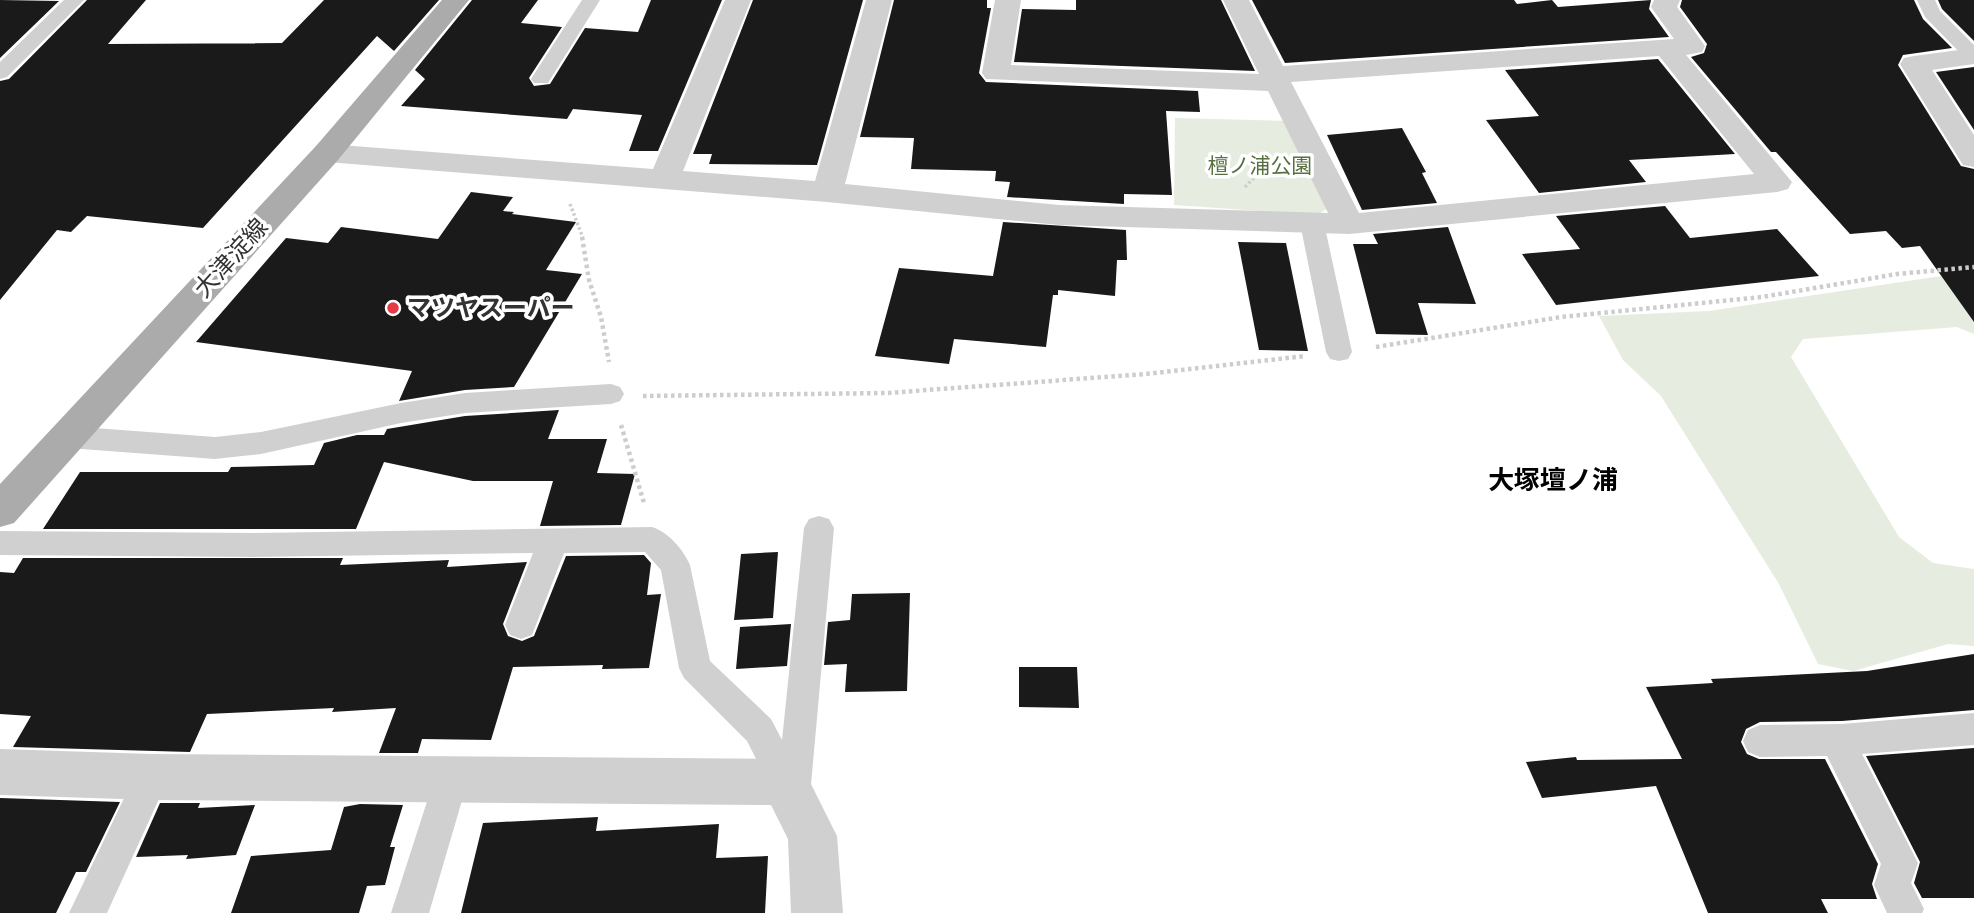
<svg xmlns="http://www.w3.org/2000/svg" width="1974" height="913" font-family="'DM Sans','Noto Sans JP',sans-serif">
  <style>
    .green { fill: #e6ecdf }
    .building { fill: #1a1a1a }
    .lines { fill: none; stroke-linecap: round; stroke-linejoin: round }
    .path-far1 { stroke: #cdcdcd; stroke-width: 3.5; stroke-dasharray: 2.5 2.5; stroke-linecap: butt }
    .path { stroke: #cdcdcd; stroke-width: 4.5; stroke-dasharray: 3.5 3.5; stroke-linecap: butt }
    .service { fill: #d0d0d0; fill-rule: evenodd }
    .minor { fill: #d0d0d0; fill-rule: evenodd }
    .primary { fill: #ababab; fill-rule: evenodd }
    .poi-dot { fill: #e63946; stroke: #fff; stroke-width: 2.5 }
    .labels { text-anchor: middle; stroke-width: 7; stroke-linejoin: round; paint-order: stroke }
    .far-park-label { font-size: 21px; fill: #56703f; stroke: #fff }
    .street-label { font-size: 24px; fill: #333; stroke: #fff }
    .poi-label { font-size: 24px; font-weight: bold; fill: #333; stroke: #fff; text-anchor: start }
    .neighbourhood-label { font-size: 26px; font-weight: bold; fill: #000; stroke: #fff }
  </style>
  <rect width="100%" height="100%" fill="#fff"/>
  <path class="green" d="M1175 118 1289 121 1328 208 1317 215 1174 205Z
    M1948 275 1974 312V334L1957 327 1803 339 1791 357 1899 537 1933 563 1974 569V646L1948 644 1853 671 1818 664 1779 584 1661 396 1623 360 1599 316 1709 311Z"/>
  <path class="building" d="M0 0 59 1 0 58Z
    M87 0H146L108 44 282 43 324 0H439L394 51 377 36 203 228 87 216 71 232 57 230 0 300V81L9 79Z
    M472 0H538L521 23 562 27 529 78 534 86 550 84 585 28 638 32 651 0H722L658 151H629L642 115 573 109 567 119 401 106 425 79 415 70Z
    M753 0H863L817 165 709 164 712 154H693Z
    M894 0H987V8H991L979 73 986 82 1198 91 1200 112 1166 111 1172 195 1124 194V204L1007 197 1010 182 995 181 996 171 911 169 914 138 860 137Z
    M1076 0H1221L1255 71 1014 62 1022 9 1076 10Z
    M1252 0H1514L1517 4 1552 0 1558 7 1651 0 1649 9 1669 37 1285 63Z
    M1682 0H1914L1923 19 1952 48 1903 55 1898 65 1961 166 1974 169V322L1920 246 1902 248 1886 231 1850 234 1776 152H1771L1691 57 1704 53 1707 44 1680 7Z
    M1938 0H1974V41L1942 9Z
    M1658 59 1735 154 1629 160 1646 182 1539 193 1486 120 1539 116 1505 70Z
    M1974 67V130L1936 72Z
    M1402 128 1426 172 1422 173 1437 203 1362 210 1327 135Z
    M471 192 513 197 503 211 514 212 512 214 576 222 546 270 582 274 514 387 465 390 399 401 412 371 196 342 286 238 328 243 341 227 438 239Z
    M1665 206 1690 238 1777 229 1819 276 1556 305 1522 254 1580 249 1556 216Z
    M1003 222 1126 230 1127 260H1117L1115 296 1058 290V295H1053L1046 347 954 339 949 364 875 356 899 268 993 276Z
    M1448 227 1476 304 1418 303 1428 335 1376 334 1353 244H1378L1373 234Z
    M1238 242 1286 243 1308 351 1259 350Z
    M559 410 548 439H607L597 473 635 474 621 525 540 526 553 481H473L384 462 356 529H43L80 472H228L231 467 314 465 324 443 357 435H384L387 429 465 416Z
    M778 552 773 618 734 620 741 554Z
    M644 555 651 563 647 595 661 594 649 668 602 669 603 665 513 667 491 740 422 739 418 753H379L396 708 332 712 334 708 207 714 190 752 13 747 31 716 0 714V572L14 573 23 558H343L340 565 449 560 447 567 527 562 503 624 508 636 522 641 534 636 566 556Z
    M910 593 907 691 845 692 847 664 824 665 828 622 850 620 852 594Z
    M791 624 787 666 736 669 740 627Z
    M1974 654V710L1842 721 1760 722 1746 729 1741 742 1747 754 1759 759H1825L1878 864 1872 884 1877 899H1821L1828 913H1708L1656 786 1542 798 1526 762 1576 757 1577 760 1682 759 1646 687 1713 683 1711 679 1867 671Z
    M1019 667H1077L1079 708 1019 707Z
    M1974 748V898H1922L1914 883 1920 862 1866 756Z
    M0 798 120 802 86 872H76L56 913H0Z
    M160 803H200L198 808 255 805 236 855 186 859 188 855 136 857Z
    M360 804 403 805 390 847H395L385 885 367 886 359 913H231L251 856 331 850 344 807Z
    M598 817 596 831 719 824 716 858 768 856 765 913H461L483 823Z"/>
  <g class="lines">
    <path class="path-far1" d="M1245 187 1273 158
      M570 204 583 238"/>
    <path class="path" d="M582 237 589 280 601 317 609 362
      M1376 347 1561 317 1762 297 1897 274 1974 267
      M643 396 887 393 1146 374 1305 356
      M621 425 644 503"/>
    <path class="service" d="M64 0H84L7 77 0 79V62Z
      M582 0H600L548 83H534L531 79Z
      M1917 0H1935L1940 11 1974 45V62L1967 60 1925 17Z
      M1312 215 1320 218 1324 223 1352 352 1348 359 1339 361 1330 359 1326 352 1300 223 1304 218Z
      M611 384 620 387 624 394 620 401 611 404 465 413 401 423 261 454 215 459 68 448 58 445 54 437 58 429 68 426 215 437 261 432 401 403 465 393Z
      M819 516 829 519 834 528 810 796 805 808 793 813 781 808 747 741 684 678 679 668 661 570 645 552 564 553 532 635 521 639 510 635 505 625 533 553 254 557 0 555V531L254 533 652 527C668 532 683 549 690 565L710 661 771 719 782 740 804 528 809 519Z
      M1974 713V745L1862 754 1918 863 1911 883 1924 909 1922 913H1887L1874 885 1881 864 1827 756 1760 757 1748 752 1743 741 1748 730 1760 725 1842 724Z
      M152 760 164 765 169 777 107 913H69L140 765Z
      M451 763 463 768 468 780 429 913H391L434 780 439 768Z"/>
    <path class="minor" d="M725 0H751L683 171 815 181 866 0H892L845 184 1059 205 1328 213 1268 91 986 79 982 73 995 0H1021L1011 65 1259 74 1223 0H1249L1283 66 1674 39 1651 7 1654 0H1680L1677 7 1705 46 1702 52 1686 55 1792 182 1788 189 1777 192 1349 234 1059 225 827 202 327 162 316 160 312 153 316 146 327 144 653 169ZM1659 56 1754 174 1359 213 1291 82Z
      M1974 48V64L1932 70 1974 135V167L1963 165 1900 64 1904 58 1914 56Z
      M0 749 152 754 785 759 802 766 837 836 843 913H791L788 839 771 805 152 800 0 795Z"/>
    <path class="primary" d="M442 0H469L338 160 14 523 0 527V484L316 146Z"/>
  </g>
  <circle class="poi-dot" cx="393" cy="308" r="7"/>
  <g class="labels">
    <g class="far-park-label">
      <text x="1260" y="173">檀ノ浦公園</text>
    </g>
    <g class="street-label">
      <text transform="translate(231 258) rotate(-48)" y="8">大津淀線</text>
    </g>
    <g class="poi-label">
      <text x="407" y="316">マツヤスーパー</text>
    </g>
    <g class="neighbourhood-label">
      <text x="1553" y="489">大塚壇ノ浦</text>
    </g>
  </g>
</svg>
